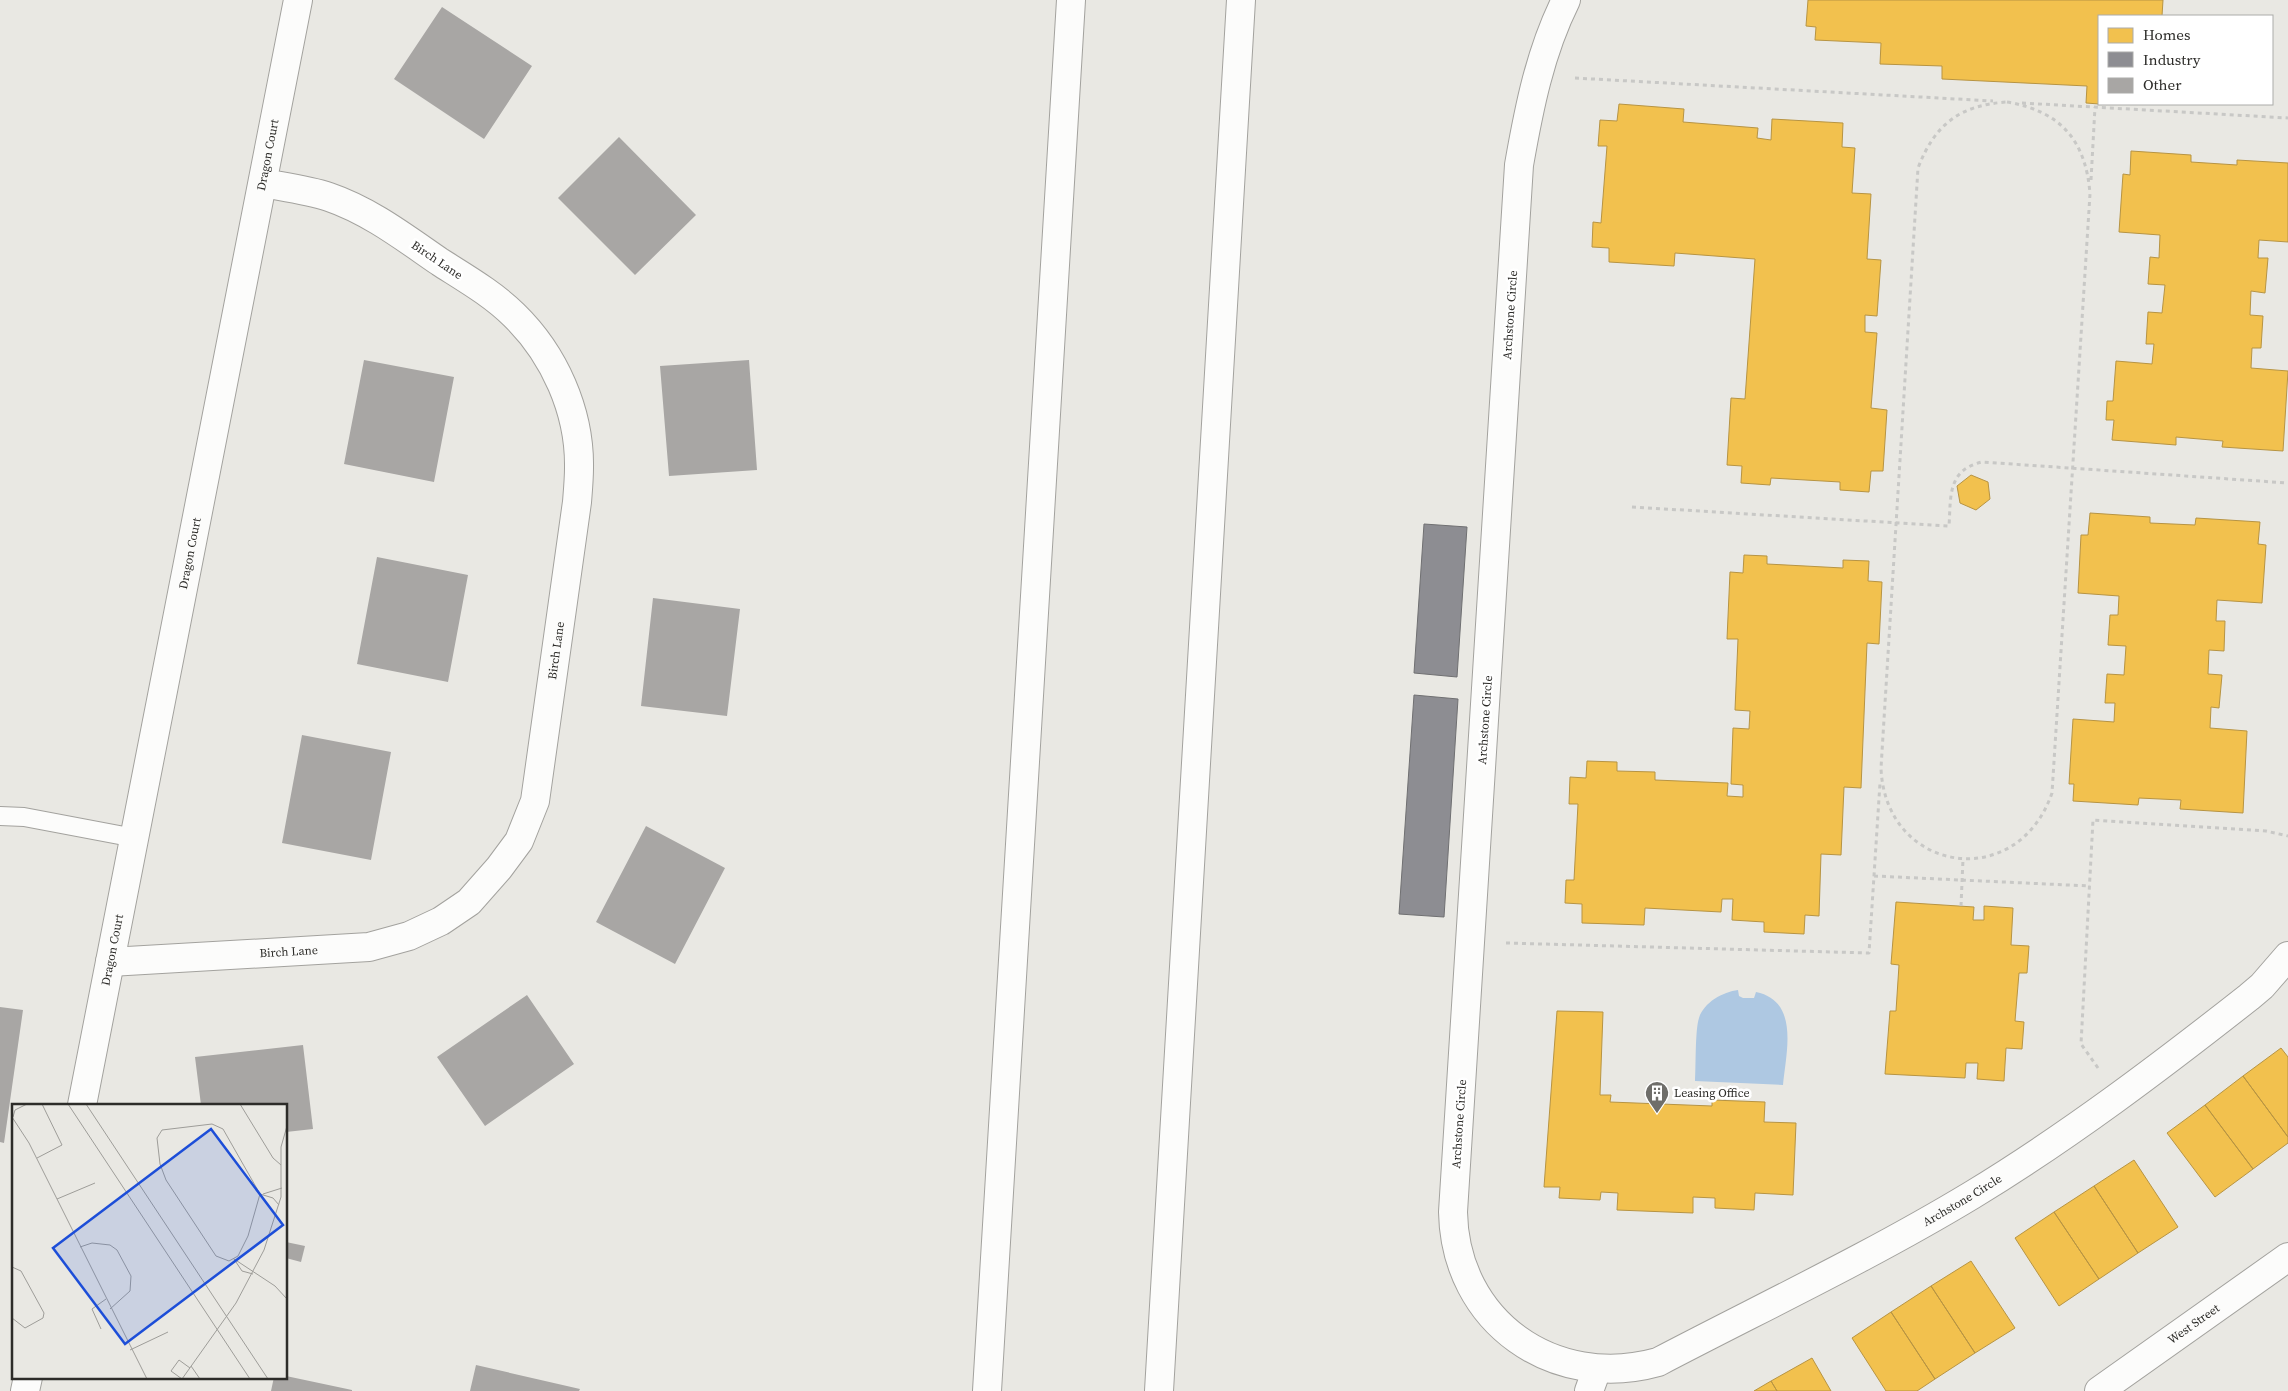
<svg xmlns="http://www.w3.org/2000/svg" width="2288" height="1391" font-family="'Source Serif 4',serif">
  <style>
    .water { fill: #aec8e2 }
    .homes { fill: #f2c14e; stroke: #b79443 }
    .industry { fill: #8d8d92; stroke: #707072 }
    .building { fill: #a8a6a4 }
    .lines { fill: none; stroke-linecap: round; stroke-linejoin: round }
    .service-casing { stroke: #a3a29e; stroke-width: 20 }
    .minor-casing { stroke: #a3a29e; stroke-width: 30 }
    .secondary-casing { stroke: #a3a29e; stroke-width: 30 }
    .motorway-casing { stroke: #a3a29e; stroke-width: 30 }
    .path { stroke: #c8c8c6; stroke-width: 3; stroke-dasharray: 4 4; stroke-linecap: butt }
    .service { stroke: #fcfcfb; stroke-width: 18 }
    .minor { stroke: #fcfcfb; stroke-width: 28 }
    .secondary { stroke: #fcfcfb; stroke-width: 28 }
    .motorway { stroke: #fcfcfb; stroke-width: 28 }
    .labels { text-anchor: middle; stroke-width: 5; stroke-linejoin: round; paint-order: stroke }
    .street-label { font-size: 12px; fill: #2d2c29; stroke: #fff }
    .poi-label { font-size: 12px; fill: #2d2c29; stroke: #fff; text-anchor: start }
    .inset-road { fill: none; stroke: #9e9d99; stroke-width: 1 }
    .view { fill: #1d4ed8; fill-opacity: 0.15; stroke: #1d4ed8; stroke-width: 2.5 }
    .inset-edge { fill: none; stroke: #2d2c29; stroke-width: 2.5 }
  </style>
  <rect width="100%" height="100%" fill="#e9e8e3"/>
  <path class="water" d="M1738 990 1739 996 1743 998H1754L1756 992C1800 1001 1786 1053 1783 1085L1695 1081C1696 1066 1695 1030 1699 1018 1704 1002 1723 992 1738 990Z"/>
  <path class="homes" d="M1808 0H2163L2162 16H2099V104L2086 103 2087 86 1942 79V66L1880 64 1881 43 1815 40 1816 27 1806 26Z
    M1619 104 1684 109 1683 122 1758 128 1757 138 1771 140 1772 119 1843 123 1842 147 1855 148 1852 193 1871 194 1867 259 1881 260 1877 316 1865 315V332L1877 333 1871 408 1887 410 1883 471H1871L1869 492 1840 490V482L1771 478 1770 485 1741 483 1742 466 1727 465 1731 398 1745 399 1755 259 1675 253 1674 266 1609 262V248L1592 247 1593 222 1601 223 1607 146H1598L1600 120 1617 121Z
    M2131 151 2191 155V162L2237 165V160L2288 163V242L2259 240 2258 258H2268L2265 293 2251 291 2250 315 2263 316 2261 348H2252L2251 368 2288 371 2283 451 2222 447 2223 441 2176 437V445L2112 440 2114 420H2106L2107 401H2113L2116 361 2152 364 2154 344H2146L2148 312 2162 313 2165 285 2148 284 2150 257 2159 258 2160 235 2119 232 2123 174 2130 175Z
    M1971 475 1988 482 1990 499 1976 510 1960 503 1957 486Z
    M2090 513 2150 517V523L2195 525 2196 518 2260 522 2258 544 2266 545 2262 603 2217 600 2216 621H2225L2224 651 2209 650 2208 674 2222 675 2219 708 2211 707 2210 728 2247 731 2243 813 2180 809 2181 800 2139 798 2138 805 2073 801 2074 784H2069L2073 719 2114 722 2115 703H2105L2107 674 2124 675 2126 646 2108 645 2110 615H2118L2119 596 2078 593 2081 535H2088Z
    M1744 555 1767 556V564L1843 568V560L1869 561 1868 581 1882 582 1879 644 1867 643 1861 788 1844 787 1841 855 1821 854 1819 916 1805 915 1804 934 1764 932V922L1732 920 1733 899H1722L1721 912 1645 908 1644 925 1582 923V904L1565 903 1566 880H1574L1578 804H1569L1570 777 1586 778 1587 761 1617 762V771L1655 772V780L1728 783 1727 796 1743 797V785L1731 784 1733 728 1749 729 1750 711 1735 710 1738 639H1727L1730 572 1743 573Z
    M1896 902 1974 907 1973 920H1984V906L2013 908 2011 945 2029 946 2027 973H2019L2015 1021 2024 1022 2022 1049 2006 1048 2004 1081 1977 1079 1978 1063H1966L1965 1078 1885 1074 1890 1011H1896L1899 965 1891 964Z
    M1557 1011 1603 1012 1600 1095H1611L1610 1102 1712 1106V1100L1765 1102 1764 1122 1796 1123 1793 1195 1755 1193 1754 1210 1715 1208V1198L1693 1197V1213L1617 1210 1618 1193 1601 1192 1600 1200 1559 1198 1560 1187H1544Z
    M2281 1048 2288 1057V1137L2243 1076Z
    M2243 1076 2288 1137V1143L2253 1169 2205 1105Z
    M2205 1105 2253 1169 2215 1197 2167 1133Z
    M2134 1160 2178 1227 2138 1253 2094 1186Z
    M2094 1186 2138 1253 2099 1279 2054 1212Z
    M2054 1212 2099 1279 2059 1306 2015 1238Z
    M1971 1261 2015 1328 1975 1353 1931 1286Z
    M1931 1286 1975 1353 1935 1379 1891 1312Z
    M1891 1312 1935 1379 1917 1391H1886L1852 1338Z
    M1812 1358 1831 1391H1777L1771 1381Z
    M1771 1381 1777 1391H1754Z"/>
  <path class="industry" d="M1424 524 1467 527 1457 677 1414 673Z
    M1414 695 1458 699 1444 917 1399 914Z"/>
  <path class="building" d="M442 7 532 66 484 139 394 79Z
    M619 137 696 215 635 275 558 198Z
    M364 360 454 377 434 482 344 464Z
    M749 360 757 470 669 476 660 366Z
    M377 557 468 575 448 682 357 664Z
    M653 598 740 609 727 716 641 706Z
    M302 735 391 752 371 860 282 843Z
    M646 826 725 868 675 964 596 922Z
    M527 995 574 1064 485 1126 437 1057Z
    M0 1007 23 1010 4 1143 0 1142Z
    M303 1045 313 1129 286 1132V1105H201L195 1057Z
    M286 1242 305 1246 301 1262 286 1258Z
    M476 1365 580 1389 579 1391H470Z
    M286 1376 352 1390V1391H271L274 1377Z"/>
  <g class="lines">
    <g class="service-casing">
      <path id="service" d="M0 816 24 817 135 838"/>
    </g>
    <g class="minor-casing">
      <g id="minor">
        <path id="s1" d="M1566 0C1540 52 1529 108 1519 165L1453 1212C1455 1322 1554 1391 1658 1362 1763 1307 1871 1256 1972 1195 2069 1136 2160 1067 2249 997L2262 986 2288 956"/>
        <path id="s2" d="M110 962 369 947 409 936 441 921 469 902 499 868 519 841 535 801 577 502C578 490 579 479 579 468 580 411 554 354 514 315 493 294 465 278 440 262 405 238 370 211 329 197 308 190 284 187 263 183"/>
        <path id="s3" d="M82 1105 298 0"/>
        <path d="M25 1391 28 1377"/>
        <path d="M1589 1391 1597 1369"/>
      </g>
    </g>
    <g class="secondary-casing">
      <g id="secondary">
        <path id="s4" d="M2099 1391 2288 1257"/>
      </g>
    </g>
    <g class="motorway-casing">
      <path id="motorway" d="M987 1391 1071 0
        M1159 1391 1241 0"/>
    </g>
    <path class="path" d="M1575 78 1993 101
      M2007 102C2060 111 2086 140 2090 194L2052 793C2017 894 1885 873 1881 768L1918 168C1935 124 1960 105 2007 102Z
      M2022 103 2288 118
      M2091 180 2095 107
      M1632 507 1949 526C1951 497 1947 470 1982 462L2288 483
      M1874 876 2090 886
      M1961 906 1963 859
      M1506 943 1869 953 1880 783
      M2098 1068 2081 1044 2093 820 2266 831 2288 836"/>
    <use href="#service" class="service"/>
    <use href="#minor" class="minor"/>
    <use href="#secondary" class="secondary"/>
    <use href="#motorway" class="motorway"/>
  </g>
  <defs>
    <g id="building-pin" transform="scale(1.25)"><path d="M0 17L-7.5 6A9.5 9.5 0 1 1 7.5 6Z" fill="#6f6e6a" stroke="#fff"/><path d="M-4-6H4V6H1V3H-1V6H-4ZM-2.5-4.3h1.7v1.8h-1.7ZM.8-4.3h1.7v1.8H.8ZM-2.5-1h1.7V.8h-1.7ZM.8-1h1.7V.8H.8Z" fill="#fff"/></g>
  </defs>
  <g fill-rule="evenodd">
    <use href="#building-pin" x="1657" y="1093"/>
  </g>
  <g class="labels">
    <g class="street-label">
      <text dy="4" stroke="none"><textPath href="#s3" startOffset="968">Dragon Court</textPath></text>
      <text transform="translate(437 260) rotate(34)" y="4">Birch Lane</text>
      <text transform="translate(1510 315) rotate(-86)" y="4">Archstone Circle</text>
      <text dy="4" stroke="none"><textPath href="#s3" startOffset="562">Dragon Court</textPath></text>
      <text dy="4" stroke="none"><textPath href="#s2" startOffset="644">Birch Lane</textPath></text>
      <text transform="translate(1485 720) rotate(-86)" y="4">Archstone Circle</text>
      <text dy="4" stroke="none"><textPath href="#s3" startOffset="158">Dragon Court</textPath></text>
      <text dy="4" stroke="none"><textPath href="#s2" startOffset="179">Birch Lane</textPath></text>
      <text transform="translate(1459 1124) rotate(-86)" y="4">Archstone Circle</text>
      <text dy="4" stroke="none"><textPath href="#s1" startOffset="1861">Archstone Circle</textPath></text>
      <text dy="4" stroke="none"><textPath href="#s4" startOffset="116">West Street</textPath></text>
    </g>
    <g class="poi-label">
      <text x="1674" y="1097">Leasing Office</text>
    </g>
  </g>
  <g transform="translate(12 1104)">
    <rect width="275" height="275" fill="#e9e8e3"/>
    <path class="inset-road" d="M56 0 238 275M74 0 256 275M228 0 261 54 269 61M0 13 17 39 135 275M1 13 3 6 15 0M200 20 211 25 248 90 236 132 226 152 217 157 204 152 154 76 148 60 145 34 150 26ZM25 54 50 41 30 0M248 90 261 94 267 101M251 90 270 84M45 95 83 79M68 143 80 139 98 141 105 146 119 172 118 187 98 205M222 155 263 182 275 195M222 155 230 167 241 170M0 163 9 167 32 209 31 214 13 224 0 214M89 225 80 205 94 195M118 246 156 228M179 262 188 275M170 275 159 267 167 256 178 264M170 275 224 199 252 146 269 93V43L275 22"/>
    <path class="view" d="M199 25 271 121 113 240 41 144Z"/>
    <rect width="275" height="275" class="inset-edge"/>
  </g>
  <rect x="2098" y="15" width="175" height="90" fill="#ffffff" stroke="#ababa9"/>
  <rect x="2108" y="28" width="25" height="15" fill="#f2c14e" stroke="#ababa9"/>
  <text x="2143" y="40" font-size="15" fill="#2d2c29">Homes</text>
  <rect x="2108" y="52" width="25" height="15" fill="#8d8d92" stroke="#ababa9"/>
  <text x="2143" y="65" font-size="15" fill="#2d2c29">Industry</text>
  <rect x="2108" y="78" width="25" height="15" fill="#a8a6a4" stroke="#ababa9"/>
  <text x="2143" y="90" font-size="15" fill="#2d2c29">Other</text>
</svg>
